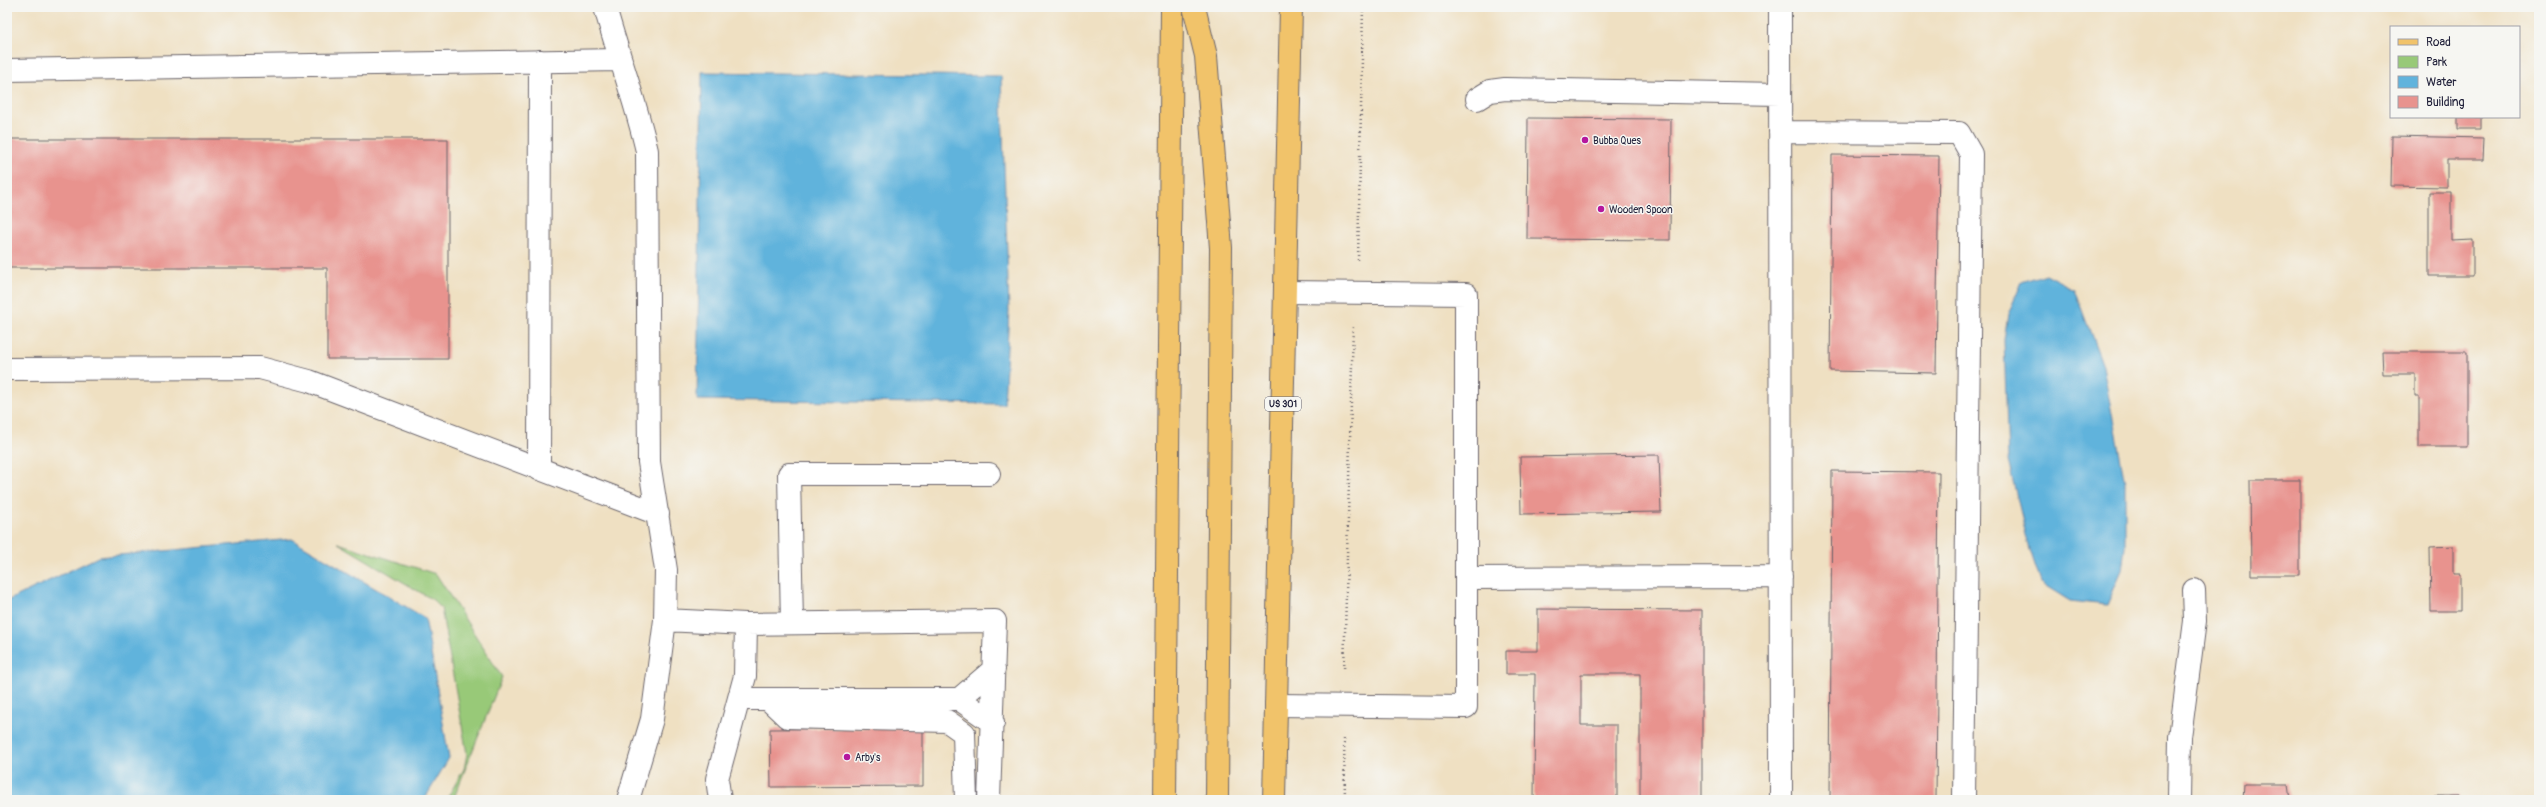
<svg xmlns="http://www.w3.org/2000/svg" width="2546" height="807" font-family="Pangolin,sans-serif">
  <style>
    .green { fill: #98c978; stroke: #5d765a }
    .water { fill: #61b3dc; stroke: #426a8c }
    .building { fill: #e8938e }
    .lines { fill: none; stroke-linecap: round; stroke-linejoin: round }
    .service-casing { stroke: #6a646a; stroke-width: 24 }
    .primary-casing { stroke: #6a646a; stroke-width: 24 }
    .path { stroke: #6a646a; stroke-width: 2.5; stroke-dasharray: 1 3; stroke-linecap: butt }
    .service { stroke: #fff; stroke-width: 22 }
    .primary { stroke: #f1c36a; stroke-width: 22 }
    .poi-dot { fill: #b5179e; stroke: #f6f6f2; stroke-width: 1.5 }
    .labels { text-anchor: middle; stroke-width: 3; stroke-linejoin: round; paint-order: stroke }
    .shield { fill: #f6f6f2; stroke: #626272; stroke-width: 1 }
    .shield-label { font-size: 9px; font-weight: bold; fill: #22223b }
    .poi-label { font-size: 10px; fill: #22223b; stroke: #f6f6f2; text-anchor: start }
  </style>
  <rect width="100%" height="100%" fill="#f6f6f2"/>
  <filter id="ink" filterUnits="userSpaceOnUse"><feTurbulence type="fractalNoise" baseFrequency=".025" numOctaves="2"/><feDisplacementMap in="SourceGraphic" scale="8" xChannelSelector="R" yChannelSelector="G"/><feConvolveMatrix kernelMatrix="1 2 1 2 8 2 1 2 1" color-interpolation-filters="sRGB"/></filter>
  <filter id="wash" filterUnits="userSpaceOnUse"><feTurbulence type="fractalNoise" baseFrequency=".012" numOctaves="4" result="noise"/><feDisplacementMap in="SourceGraphic" scale="16" xChannelSelector="R" yChannelSelector="G"/><feGaussianBlur stdDeviation="0.9" result="paint"/><feColorMatrix in="noise" values="0 0 0 0 0 0 0 0 0 0 0 0 0 0 0 0 0 1.4 0 .05"/><feComposite in="paint" operator="in"/></filter>
  <g filter="url(#wash)">
    <rect width="100%" height="100%" fill="#efe0c2"/>
    <path class="green" d="M338 543 436 574 502 677 453 800H446L464 769 467 754 441 608 433 600Z"/>
    <path class="water" d="M702 72 1001 76 1009 311 1004 404 697 400Z
      M2045 274 2074 289 2103 366 2125 483V546L2122 571 2107 605 2070 601 2041 583 2030 550 2008 461 2004 340 2008 314 2022 282Z
      M292 539 425 618 449 758 424 800H7V601L98 557Z"/>
    <g id="blocks">
      <path class="building" d="M2458 117H2481V129H2458Z
        M1528 118 1671 119 1670 240 1527 239Z
        M2392 136 2484 138 2483 160H2447V187L2391 186Z
        M7 139H448V359H327V268H7Z
        M1832 155 1939 156 1936 373 1830 371Z
        M2429 192H2451V240L2473 239V276H2429Z
        M2382 352H2467V447H2419V396H2415V374H2383Z
        M1659 455 1661 512 1521 514 1520 457Z
        M1832 471 1939 472 1936 800H1830Z
        M2250 480H2300V575H2251Z
        M2453 546V574H2460V611H2431L2430 547Z
        M1538 609 1702 610V800H1640V674H1581V725H1617V800H1534L1535 674H1506V651H1538Z
        M923 728V786L771 787 770 729Z
        M2244 784H2288L2290 800H2243Z
        M2434 795H2460V800H2434Z"/>
    </g>
  </g>
  <g filter="url(#ink)">
    <use href="#blocks" fill-opacity="0" stroke="#6a646a" stroke-width="1"/>
    <g class="lines">
      <g class="service-casing">
        <path id="service" d="M605 7C618 55 636 102 647 151L649 462 666 570 665 620 652 719 628 800
          M1780 7 1781 800
          M7 70 619 60
          M1477 99 1490 91 1505 89 1780 94
          M1780 132 1959 133 1971 154 1964 800
          M7 369 260 368 309 381 658 514
          M539 469 540 61
          M1466 578 1781 577
          M665 620 746 624 995 621 989 800
          M792 623 789 474H989
          M739 699H959L993 723
          M768 699 787 717 947 721 964 733 966 800
          M959 699 994 669
          M1276 705 1466 707V294L1286 292
          M720 800 717 779 745 676 746 624
          M2179 800 2180 737 2195 621 2194 590"/>
      </g>
      <g class="primary-casing">
        <path id="primary" d="M1194 7 1206 56 1221 248 1217 800
          M1165 800 1172 7
          M1274 800 1291 7"/>
      </g>
      <path class="path" d="M1358 260 1363 7
        M1344 672 1353 325
        M1344 739 1345 800"/>
      <use href="#service" class="service"/>
      <use href="#primary" class="primary"/>
    </g>
  </g>
  <g class="poi-dot">
    <circle cx="1585" cy="140" r="4"/>
    <circle cx="1601" cy="209" r="4"/>
    <circle cx="847" cy="757" r="4"/>
  </g>
  <g class="labels">
    <rect class="shield" x="1265" y="397" width="36" height="14" rx="3"/>
    <g class="shield-label">
      <text x="1283" y="407">US 301</text>
    </g>
    <g class="poi-label">
      <text x="1593" y="144">Bubba Ques</text>
      <text x="1609" y="213">Wooden Spoon</text>
      <text x="855" y="761">Arby's</text>
    </g>
  </g>
  <rect width="2546" height="807" fill="none" stroke="#f6f6f2" stroke-width="24"/>
  <rect x="2390" y="26" width="130" height="92" fill="#f6f6f2" stroke="#a1a1a9"/>
  <rect x="2398" y="39" width="20" height="6" fill="#f1c36a" stroke="#a1a1a9"/>
  <text x="2426" y="46" font-size="12" fill="#22223b">Road</text>
  <rect x="2398" y="56" width="20" height="12" fill="#98c978" stroke="#a1a1a9"/>
  <text x="2426" y="66" font-size="12" fill="#22223b">Park</text>
  <rect x="2398" y="76" width="20" height="12" fill="#61b3dc" stroke="#a1a1a9"/>
  <text x="2426" y="86" font-size="12" fill="#22223b">Water</text>
  <rect x="2398" y="96" width="20" height="12" fill="#e8938e" stroke="#a1a1a9"/>
  <text x="2426" y="106" font-size="12" fill="#22223b">Building</text>
</svg>
